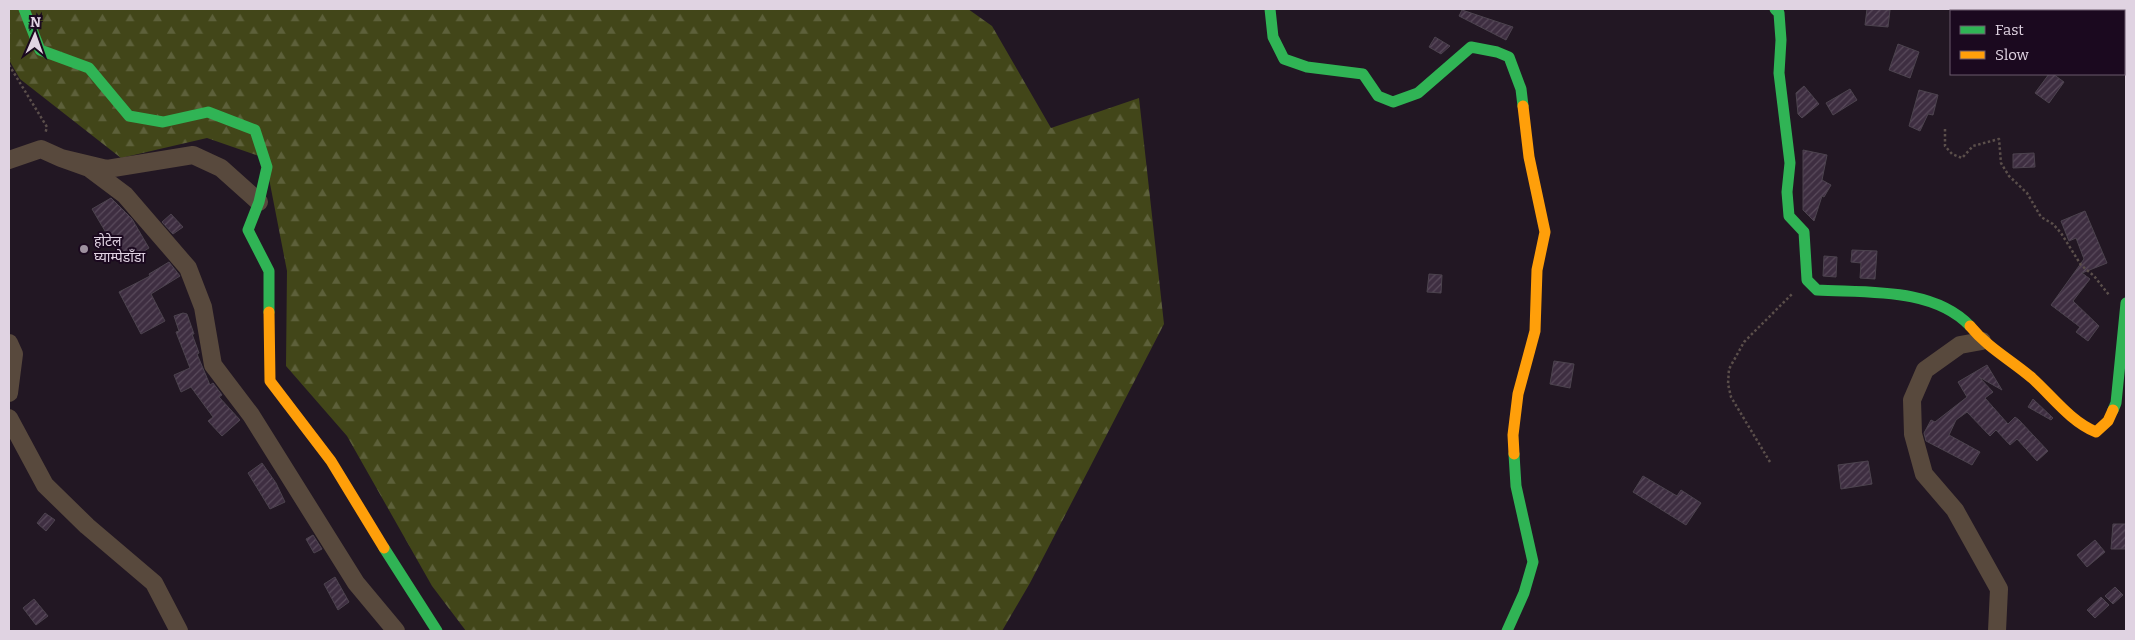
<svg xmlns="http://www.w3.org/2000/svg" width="2135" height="640" font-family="Bitter,'Noto Sans Devanagari',serif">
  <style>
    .forest { fill: url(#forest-firs) }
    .building { fill: url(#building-hatch); stroke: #4c434e }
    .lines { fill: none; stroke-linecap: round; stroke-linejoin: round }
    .path { stroke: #5b4f4b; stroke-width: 2.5; stroke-dasharray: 2.5 2.5; stroke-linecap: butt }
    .street { stroke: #58493d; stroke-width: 18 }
    .fast { stroke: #30b455; stroke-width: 11 }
    .slow { stroke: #ff9f0a; stroke-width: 11 }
    .poi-dot { fill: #9e919f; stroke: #1b091f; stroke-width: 2 }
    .labels { text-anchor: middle; stroke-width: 4; stroke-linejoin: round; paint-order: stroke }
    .poi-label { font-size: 14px; fill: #e0d3e2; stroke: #1b091f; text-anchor: start }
  </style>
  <defs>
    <pattern id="forest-firs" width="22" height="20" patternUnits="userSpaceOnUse" patternTransform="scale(1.25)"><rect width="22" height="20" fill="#424619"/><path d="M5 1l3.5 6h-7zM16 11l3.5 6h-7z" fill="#5d603a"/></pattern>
    <pattern id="building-hatch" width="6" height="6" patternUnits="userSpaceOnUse" patternTransform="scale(1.25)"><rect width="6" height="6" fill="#3e2e41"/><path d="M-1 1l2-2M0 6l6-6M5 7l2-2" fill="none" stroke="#5a4b5c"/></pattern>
  </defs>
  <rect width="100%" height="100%" fill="#221723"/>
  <path class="forest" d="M9 9H968L992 26 1051 128 1139 98 1164 324 1030 583 1002 631H466L432 586 347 436 286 366 287 271 265 158 207 138 121 158 20 79 9 60Z"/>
  <path class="building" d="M1867 9 1890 10 1888 27 1865 25Z
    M1462 10 1513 27 1506 40 1459 16Z
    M1435 37 1450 46 1441 54 1429 47Z
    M1898 44 1919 52 1910 78 1889 70Z
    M2049 74H2053L2064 82 2049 103 2035 93Z
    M1804 86 1819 104 1802 118 1798 114 1796 93Z
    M1850 89 1857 100 1833 115 1826 103Z
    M1919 90 1938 95 1933 115 1928 114 1920 131 1909 126Z
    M1803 150 1827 155 1822 180 1831 185 1824 197 1822 196 1814 221 1803 210Z
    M2034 153 2035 167 2013 168V154Z
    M111 198 132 219 149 248 124 263 92 209Z
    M2085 211 2107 263 2082 273 2090 279 2073 301 2099 326 2088 341 2076 332 2080 327 2051 305 2084 259 2076 238 2069 241 2061 221Z
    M171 214 183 227 173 234 162 222Z
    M1852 250 1877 251 1875 279 1860 278 1861 263 1851 262Z
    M1824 256 1837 257 1836 277 1823 276Z
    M169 262 180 276 151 294 165 321 141 334 119 292 150 276 149 274Z
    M1429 274 1442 275 1441 293 1427 292Z
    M183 313 187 314 194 334H192L199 353 197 354 210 385 213 383 222 395 219 397 240 420 222 436 208 421 213 417 191 387 181 392 174 375 190 368 176 332 179 331 174 316Z
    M1554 361 1574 364 1570 388 1550 384Z
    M1987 365 2002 390 1979 377 1993 392 1985 398 2008 424 2015 417 2019 420 2048 451 2037 461 2017 439 2010 445 1996 430 1990 436 1967 412 1956 420 1949 435 1980 452 1972 465 1926 441 1924 433 1931 420 1935 422 1967 397 1958 382Z
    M2033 399 2053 418 2051 420 2028 407Z
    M1868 461 1872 484 1841 489 1838 465Z
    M262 463 276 483 285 502 270 509 248 473Z
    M1643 476 1677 496 1681 490 1701 503 1686 525 1633 492Z
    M45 513 55 520 46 531 37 523Z
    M2113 524H2126V549H2111Z
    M313 535 322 549 314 553 306 539Z
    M2095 540 2105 552 2087 567 2077 555Z
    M335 577 349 602 338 610 324 584Z
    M2115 587 2123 595 2113 604 2105 596Z
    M2101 597 2109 605 2095 618 2087 610Z
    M34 599 48 616 36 625 23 608Z"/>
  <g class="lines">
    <path class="path" d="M9 65 47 127 45 134
      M1945 129V146L1952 154 1962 158 1973 146 1999 139 2001 163 2009 176 2027 193 2041 217 2053 224 2061 233 2081 265 2094 276 2109 295
      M1770 462 1731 397 1728 384 1729 369 1744 342 1793 293"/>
    <path class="street" d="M61 158 89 168 125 195 188 268 203 307 213 365 251 415 356 583 396 631
      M9 160 41 149 61 158 107 169 193 155 221 168 259 202
      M1982 341 1960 345 1925 370 1912 400 1913 434 1924 474 1955 510 1999 589 1997 631
      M9 343 14 354 9 393
      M9 418 45 485 87 526 154 583 179 631"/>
    <path class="fast" d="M24 9 40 50 89 68 129 116 163 122 208 112 255 130 267 167 259 202 248 230 269 271V312
      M1270 9 1273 37 1284 59 1307 67 1363 74 1378 96 1393 102 1418 93 1471 47 1497 52 1509 57 1521 89 1523 106
      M1775 9 1779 13 1781 40 1779 73 1790 163 1787 192 1789 216 1804 232 1807 280 1817 290C1866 293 1933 287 1970 326
      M2113 410 2116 403 2126 303
      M384 548 437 631
      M1507 631 1524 593 1533 562 1516 486 1514 454"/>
    <path class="slow" d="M269 312 270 381 331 461 384 548
      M1970 326C1988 348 2011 360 2032 378 2053 397 2070 421 2096 432L2108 421 2113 410
      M1514 454 1513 435 1518 394 1535 331 1537 270 1545 232 1529 157 1523 106"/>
  </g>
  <circle class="poi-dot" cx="84" cy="249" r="5"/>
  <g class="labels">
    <g class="poi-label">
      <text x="94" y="246">होटेल<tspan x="94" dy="16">घ्याम्पेडाँडा</tspan></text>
    </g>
  </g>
  <rect width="2135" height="640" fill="none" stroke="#e0d3e2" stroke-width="20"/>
  <rect x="1950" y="10" width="175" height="65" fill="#1b091f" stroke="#6a5a6d"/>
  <rect x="1960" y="26" width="25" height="8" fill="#30b455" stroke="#6a5a6d"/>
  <text x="1995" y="35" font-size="15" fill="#e0d3e2">Fast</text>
  <rect x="1960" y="51" width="25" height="8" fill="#ff9f0a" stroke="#6a5a6d"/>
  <text x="1995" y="60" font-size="15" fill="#e0d3e2">Slow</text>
  <g transform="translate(35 35) rotate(2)" stroke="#1b091f" stroke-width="4" paint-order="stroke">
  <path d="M0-4L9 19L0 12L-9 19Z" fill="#e0d3e2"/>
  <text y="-8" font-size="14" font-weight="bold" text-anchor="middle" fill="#e0d3e2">N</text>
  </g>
</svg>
